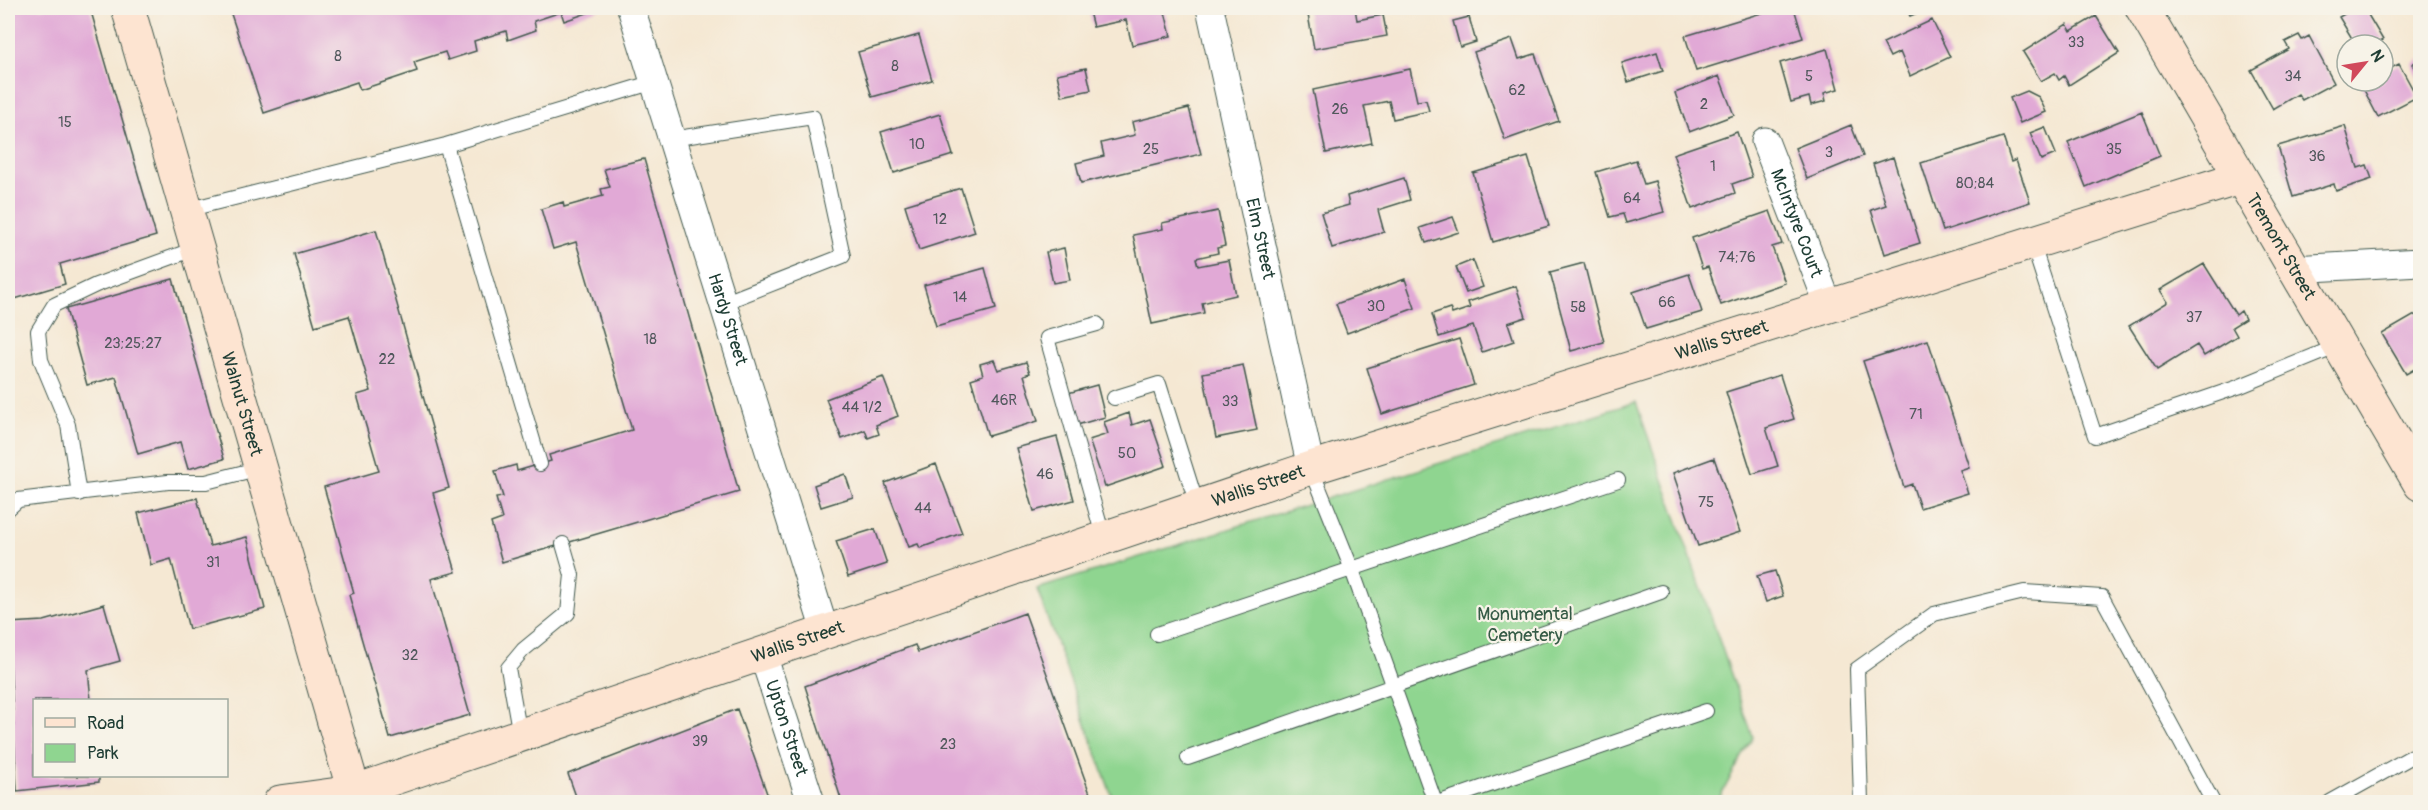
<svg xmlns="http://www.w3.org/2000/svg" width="2428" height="810" font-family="Pangolin,sans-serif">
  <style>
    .green { fill: #8fd590; stroke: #578962; stroke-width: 1.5 }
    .building { fill: #e1a9d6 }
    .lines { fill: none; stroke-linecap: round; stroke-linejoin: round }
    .lane-casing { stroke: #3f574c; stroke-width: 16 }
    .street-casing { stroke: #3f574c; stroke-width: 29 }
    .secondary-casing { stroke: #3f574c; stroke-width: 35 }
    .lane { stroke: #fff; stroke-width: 14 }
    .street { stroke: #fff; stroke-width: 27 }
    .secondary { stroke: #fde4d1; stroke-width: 33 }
    .labels { text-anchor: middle; stroke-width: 4.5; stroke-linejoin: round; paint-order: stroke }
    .number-label { font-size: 15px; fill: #50585c }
    .street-label { font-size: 18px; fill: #1f3d34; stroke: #f7f3e8 }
    .park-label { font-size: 18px; fill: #355b46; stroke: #f7f3e8 }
  </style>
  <rect width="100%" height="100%" fill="#f7f3e8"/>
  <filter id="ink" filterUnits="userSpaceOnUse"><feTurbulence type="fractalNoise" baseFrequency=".0167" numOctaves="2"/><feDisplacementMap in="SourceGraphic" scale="12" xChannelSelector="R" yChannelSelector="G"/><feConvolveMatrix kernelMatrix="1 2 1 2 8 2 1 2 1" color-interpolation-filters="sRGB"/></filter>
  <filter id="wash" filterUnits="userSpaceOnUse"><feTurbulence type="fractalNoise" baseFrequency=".008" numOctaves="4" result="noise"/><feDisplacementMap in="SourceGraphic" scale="24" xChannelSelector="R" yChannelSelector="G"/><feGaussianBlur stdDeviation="1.35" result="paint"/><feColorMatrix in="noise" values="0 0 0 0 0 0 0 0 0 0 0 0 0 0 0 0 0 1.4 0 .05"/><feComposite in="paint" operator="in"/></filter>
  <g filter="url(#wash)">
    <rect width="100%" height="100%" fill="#f5e8d3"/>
    <path class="green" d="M1636 402 1753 737 1717 802H1114L1037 589Z"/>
    <g id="blocks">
      <path class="building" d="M8 8H90L156 236 60 264 65 284 8 301Z
        M229 8H598L599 9 564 21 561 12 534 21 536 30 508 40 506 31 474 41 476 51 448 60 445 52 414 62 417 71 360 90 357 82 264 113Z
        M1088 8H1164L1171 36 1132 45 1126 20 1093 27Z
        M1316 8H1355L1357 20 1383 15 1387 36 1314 49 1307 9Z
        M1778 8H1794L1803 38 1696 71 1685 36Z
        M1906 8H1929L1910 16Z
        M2355 8H2364L2383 40 2374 45H2356L2339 17Z
        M2096 16 2119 53 2069 85 2064 76 2059 80 2055 73 2041 81 2023 52 2067 24 2071 31Z
        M1469 17 1476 42 1460 47 1453 21Z
        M1932 20 1950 57 1910 76 1900 52 1890 57 1883 43Z
        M919 35 932 80 872 97 858 52Z
        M2299 35 2302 40 2309 36 2334 83 2302 100 2298 94 2273 109 2251 70 2289 49 2285 42Z
        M1512 39 1519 59 1535 54 1559 121 1505 140 1474 52Z
        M1827 49 1838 89 1824 93 1826 101 1811 105 1809 97 1791 102 1780 63Z
        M1657 52 1663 71 1628 82 1622 63Z
        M2420 59V79L2412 64Z
        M2399 64 2417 97 2378 117 2361 84 2383 81V72Z
        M1086 68 1091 90 1062 96 1057 74Z
        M1410 69 1417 101 1426 100 1429 111 1393 119 1389 101 1364 106 1372 143 1326 153 1313 90Z
        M1719 76 1734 115 1689 132 1675 93Z
        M2027 91 2039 97 2046 112 2020 123 2010 98Z
        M1189 108 1201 154 1081 183 1076 163 1104 156 1101 143 1135 135 1132 122Z
        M2142 112 2160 156 2086 187 2068 142Z
        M940 114 953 155 894 173 881 132Z
        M1851 125 1863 156 1807 179 1795 148Z
        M2345 126 2358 168 2367 165 2372 179 2336 191 2334 184 2293 197 2278 146Z
        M2045 127 2056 154 2041 160 2030 133Z
        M1737 132 1752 177 1732 184 1735 193 1692 209 1673 154Z
        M2003 137 2011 162 2016 160 2030 202 1943 231 1921 163Z
        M1528 157 1549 226 1493 242 1473 173Z
        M1893 157 1920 243 1885 254 1871 210 1886 205 1873 164Z
        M644 159 739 492 502 562 491 523 502 519 496 498 503 497 495 471 516 465 517 471 551 461 549 455 632 430 576 242 553 249 541 209 563 202 564 207 603 196 601 189 610 187 604 169Z
        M1636 160 1644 184 1655 181 1664 212 1626 223 1623 214 1610 217 1596 172Z
        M1404 178 1410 200 1378 210 1384 232 1332 248 1321 213 1349 205 1347 196Z
        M961 188 975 232 919 250 905 205Z
        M1218 211 1225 246 1217 248 1218 253 1196 258 1198 266 1229 260 1236 295 1202 303 1204 313 1152 324 1133 235 1163 229 1162 223Z
        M1770 211 1782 244 1772 247 1785 283 1721 305 1708 267 1702 269 1692 238Z
        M1453 217 1459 232 1426 243 1420 228Z
        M376 230 449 488 433 493 456 572 431 579 470 715 390 738 349 595 354 593 324 487 379 471 357 395 371 391 349 316 315 326 294 254Z
        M1064 248 1070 280 1053 283 1046 252Z
        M1473 260 1483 287 1466 293 1456 267Z
        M1584 263 1604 342 1571 351 1550 272Z
        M2204 264 2236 315 2241 311 2245 319 2232 327 2237 336 2204 356 2197 345 2157 370 2129 326 2168 302 2160 290Z
        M985 268 996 309 936 326 924 285Z
        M1689 274 1702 312 1646 329 1633 292Z
        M173 279 224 459 188 469 180 442 138 454 116 377 87 385 66 309Z
        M1405 279 1415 308 1347 333 1336 304Z
        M1516 286 1526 317 1508 323 1514 341 1482 352 1473 326 1439 337 1432 314 1450 308 1452 314 1470 308 1468 302Z
        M2420 312V366L2406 374 2382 334Z
        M1459 339 1474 385 1382 414 1367 368Z
        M1928 340 1969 467 1960 470 1968 493 1920 508 1912 484 1904 487 1863 361Z
        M994 360 998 370 1026 362 1030 373 1024 375 1038 421 988 436 971 379 983 375 980 364Z
        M1243 365 1257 430 1216 438 1203 373Z
        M1780 375 1794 419 1766 428 1778 466 1752 474 1726 392Z
        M883 377 898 416 876 425 879 434 868 438 865 430 842 439 826 399Z
        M1097 385 1105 417 1077 425 1068 393Z
        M1129 413 1132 425 1150 419 1166 466 1105 487 1089 440 1108 434 1104 422Z
        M1057 437 1074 500 1034 511 1016 448Z
        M1714 458 1740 532 1698 546 1673 473Z
        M936 464 962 533 920 548 918 544 909 547 885 483Z
        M845 474 853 497 821 507 814 485Z
        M197 498 210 546 247 537 265 609 189 629 171 559 151 565 138 513Z
        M875 529 887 564 848 577 836 541Z
        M1775 571 1783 596 1766 602 1757 576Z
        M104 604 120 661 88 670 91 700H34V776H99V782L17 791 8 623 44 621Z
        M1025 613 1093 802H842L805 686 915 645 918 652Z
        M737 709 770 802H578L568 774Z"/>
    </g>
  </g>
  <g filter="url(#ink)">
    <use href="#blocks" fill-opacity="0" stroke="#3f574c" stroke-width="1.5"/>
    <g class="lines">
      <g class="lane-casing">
        <path id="lane" d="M671 139 813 117 843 256 723 303
          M446 145 540 464
          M186 210 446 145 654 82
          M2032 242 2095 436 2238 387 2338 346
          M1097 324 1047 338 1103 536
          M1114 398 1159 384 1197 505
          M1311 468 1351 567 1435 802
          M79 494 68 425 41 360 38 331 54 305 96 285 197 248
          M8 509 18 500 168 482H206L260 468
          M1157 634 1618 480
          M520 735 508 668 523 650 568 613 572 575 563 544
          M1188 758 1661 592
          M1440 802 1706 711
          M1861 802 1857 669 1934 614 2024 592 2102 597 2213 802
          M2330 802 2420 752"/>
      </g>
      <g class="street-casing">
        <g id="street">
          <path id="s1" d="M631 8 825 631"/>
          <path id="s2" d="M1210 8 1311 468"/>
          <path id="s3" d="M1765 141 1829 306"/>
          <path d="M2293 269 2420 262"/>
          <path id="s4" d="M762 652 811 802"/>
        </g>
      </g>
      <g class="secondary-casing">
        <g id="secondary">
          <path id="s5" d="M128 8 357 802"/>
          <path id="s6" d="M2142 8 2420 484"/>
          <path id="s7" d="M280 802 353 792 1311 468 2239 178"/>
        </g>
      </g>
      <use href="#lane" class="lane"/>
      <use href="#street" class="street"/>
      <use href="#secondary" class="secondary"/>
    </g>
  </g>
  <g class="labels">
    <g class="number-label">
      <text x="2076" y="47">33</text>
      <text x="338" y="61">8</text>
      <text x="895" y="71">8</text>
      <text x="1809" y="81">5</text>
      <text x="2293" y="81">34</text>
      <text x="1517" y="95">62</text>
      <text x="1704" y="109">2</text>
      <text x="1340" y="114">26</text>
      <text x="65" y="127">15</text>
      <text x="917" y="149">10</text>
      <text x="1151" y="154">25</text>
      <text x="2114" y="154">35</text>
      <text x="1829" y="157">3</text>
      <text x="2317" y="161">36</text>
      <text x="1713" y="171">1</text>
      <text x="1975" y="188">80;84</text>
      <text x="1632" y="203">64</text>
      <text x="940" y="224">12</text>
      <text x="1737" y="262">74;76</text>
      <text x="960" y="302">14</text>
      <text x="1667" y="307">66</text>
      <text x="1376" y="311">30</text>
      <text x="1578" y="312">58</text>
      <text x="2194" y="322">37</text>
      <text x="650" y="344">18</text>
      <text x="133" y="348">23;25;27</text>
      <text x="387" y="364">22</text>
      <text x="1004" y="405">46R</text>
      <text x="1230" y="406">33</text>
      <text x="862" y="412">44 1/2</text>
      <text x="1916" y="419">71</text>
      <text x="1127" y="458">50</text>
      <text x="1045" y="479">46</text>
      <text x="1706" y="507">75</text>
      <text x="923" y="513">44</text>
      <text x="213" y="567">31</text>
      <text x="410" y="660">32</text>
      <text x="700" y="746">39</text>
      <text x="948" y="749">23</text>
    </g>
    <g class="street-label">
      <text dy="6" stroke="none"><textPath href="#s3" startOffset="88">McIntyre Court</textPath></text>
      <text dy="6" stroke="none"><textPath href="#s2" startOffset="236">Elm Street</textPath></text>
      <text dy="6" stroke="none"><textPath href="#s6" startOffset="276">Tremont Street</textPath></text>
      <text dy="6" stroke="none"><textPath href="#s1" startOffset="326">Hardy Street</textPath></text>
      <text dy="6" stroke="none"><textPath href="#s7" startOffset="1515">Wallis Street</textPath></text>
      <text dy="6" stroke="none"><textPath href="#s5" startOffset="412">Walnut Street</textPath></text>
      <text dy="6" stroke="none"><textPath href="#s7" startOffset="1029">Wallis Street</textPath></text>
      <text dy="6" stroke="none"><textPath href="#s7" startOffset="543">Wallis Street</textPath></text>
      <text dy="6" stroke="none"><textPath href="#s4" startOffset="80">Upton Street</textPath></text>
    </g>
    <g class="park-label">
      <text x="1525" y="620">Monumental<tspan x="1525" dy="21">Cemetery</tspan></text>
    </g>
  </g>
  <rect width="2428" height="810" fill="none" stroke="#f7f3e8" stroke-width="30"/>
  <rect x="33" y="699" width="195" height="78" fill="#f7f3e8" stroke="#a1aaa0" stroke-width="1.5"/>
  <rect x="45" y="718" width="30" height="9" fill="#fde4d1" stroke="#a1aaa0" stroke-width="1.5"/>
  <text x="87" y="729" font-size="18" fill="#1f3d34">Road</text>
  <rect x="45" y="744" width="30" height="18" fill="#8fd590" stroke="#a1aaa0" stroke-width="1.5"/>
  <text x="87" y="759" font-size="18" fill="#1f3d34">Park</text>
  <g transform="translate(2365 63) rotate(60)"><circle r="28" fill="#f7f3e8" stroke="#a1aaa0" stroke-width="1.5"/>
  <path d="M0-4.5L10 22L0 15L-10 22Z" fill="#d1495b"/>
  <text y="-9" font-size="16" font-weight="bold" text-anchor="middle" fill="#1f3d34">N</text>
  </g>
</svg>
